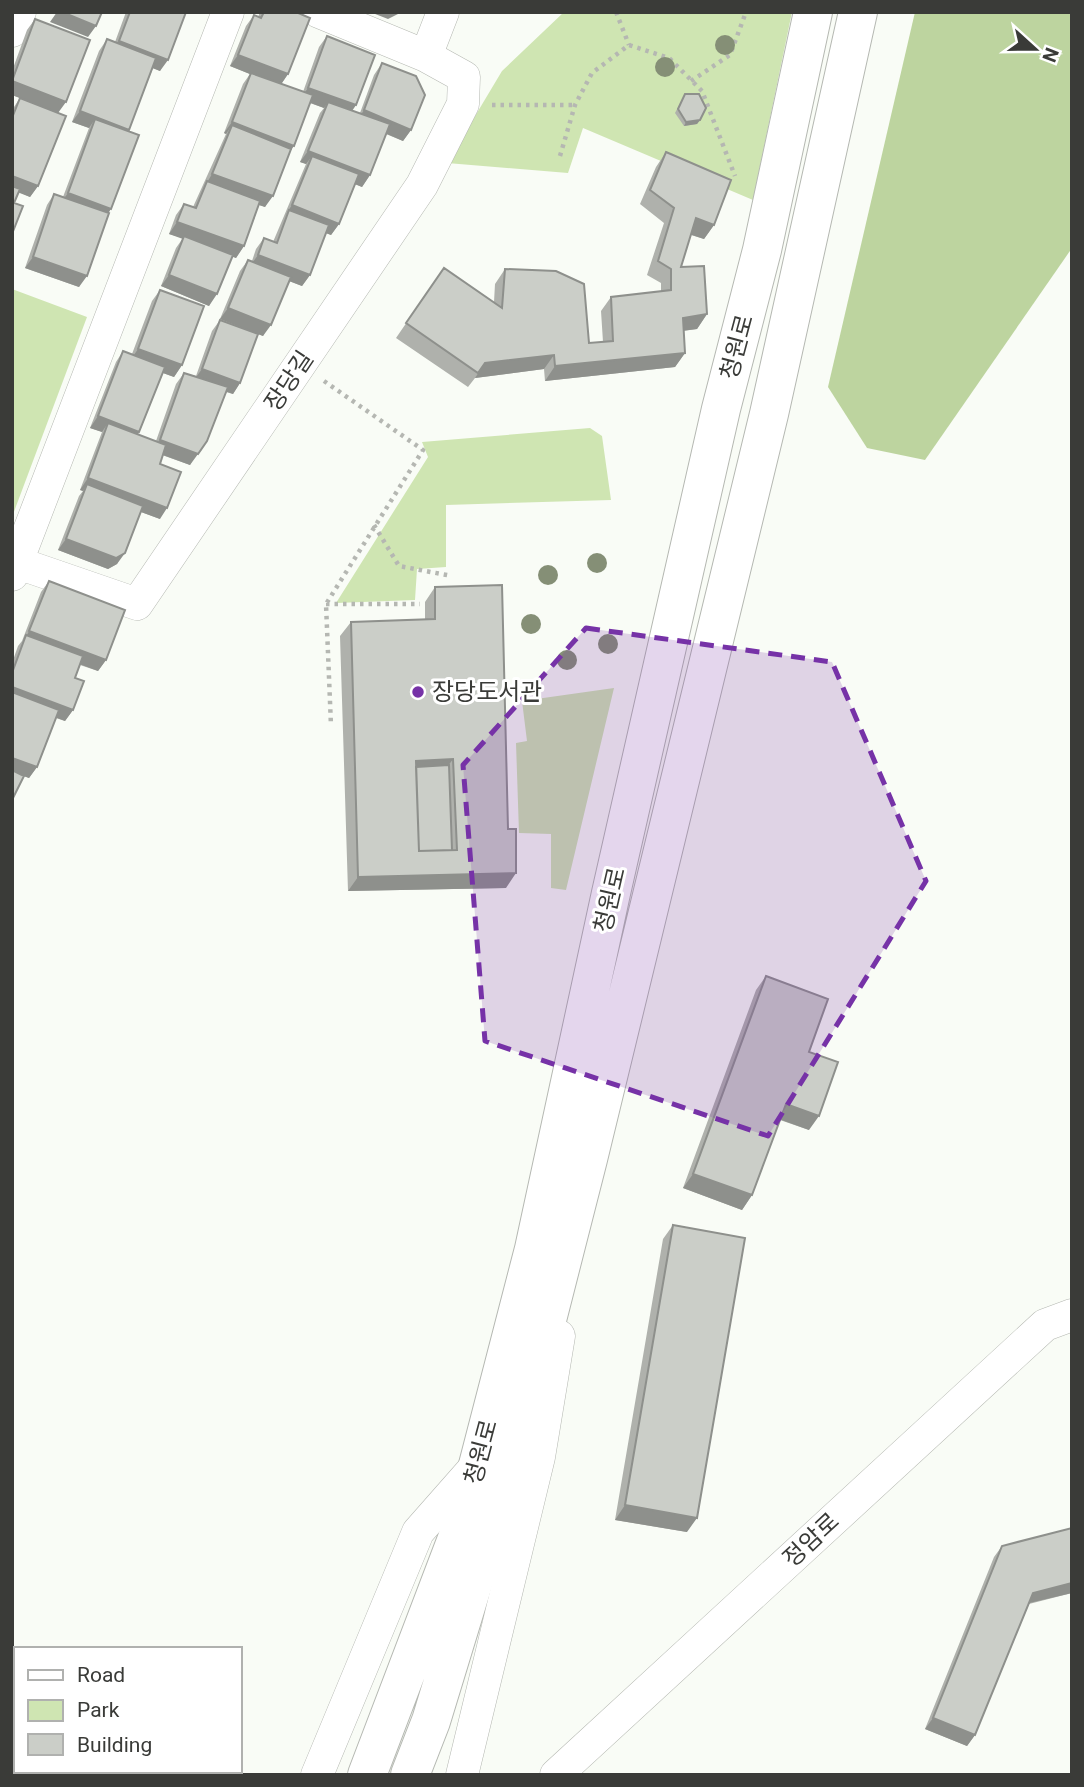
<svg xmlns="http://www.w3.org/2000/svg" width="1084" height="1787" font-family="Roboto,'Noto Sans KR',sans-serif">
  <style>
    .green { fill: #cfe5b2 }
    .forest { fill: #bdd49f }
    .lines { fill: none; stroke-linecap: round; stroke-linejoin: round }
    .minor-casing { stroke: #b5b8b2; stroke-width: 33 }
    .major-casing { stroke: #b5b8b2; stroke-width: 40 }
    .path { stroke: #b5b7b2; stroke-width: 4.5; stroke-dasharray: 3.5 5; stroke-linecap: butt }
    .minor { stroke: #fff; stroke-width: 32 }
    .major { stroke: #fff; stroke-width: 38 }
    .tree { fill: #858f76 }
    .wall { fill: #afb1ac }
    .shaded-wall { fill: #8e908c }
    .building { fill: #cbcec8; stroke: #8e908c; stroke-width: 2; fill-rule: evenodd }
    .marked { fill: #7632a7; fill-opacity: 0.2; stroke: #7632a7; stroke-width: 5; stroke-dasharray: 14 9; stroke-linejoin: round }
    .poi-dot { fill: #7632a7; stroke: #fff; stroke-width: 2.5 }
    .labels { text-anchor: middle; stroke-width: 6; stroke-linejoin: round; paint-order: stroke }
    .street-label { font-size: 24px; fill: #3a3b38; stroke: #fff }
    .poi-label { font-size: 24px; fill: #3a3b38; stroke: #fff; text-anchor: start }
  </style>
  <rect width="100%" height="100%" fill="#f9fcf6"/>
  <path class="green" d="M564 12H792L753 200 583 128 568 173 447 163 502 71Z
    M12 289 87 317 12 517Z
    M590 428 602 436 611 500 446 505V567L417 569 415 600 336 603 428 457 422 442Z
    M614 688 566 890 551 888V834L519 833 516 743 527 741 522 701Z"/>
  <path class="forest" d="M915 12H1072V248L925 460 867 448 828 387Z"/>
  <g class="lines">
    <g class="minor-casing">
      <path id="minor" d="M12 31 20 12
        M426 56 443 12
        M12 561 137 604 422 185 463 104 464 77 426 56 319 12
        M12 575 228 12
        M317 1775 418 1532 477 1465
        M462 1775 539 1457 559 1336
        M556 1775 1045 1325 1072 1315"/>
    </g>
    <g class="major-casing">
      <path id="major" d="M367 1775 463 1523 534 1249 611 893 721 409 762 250 813 12
        M410 1775 431 1721 514 1449 588 1159 769 414 858 12"/>
    </g>
    <path class="path" d="M616 12 629 45
      M691 81 730 55 746 12
      M492 105H575
      M560 156 575 105 592 73 629 45 669 58 702 91 735 176
      M324 381 423 450 326 604 331 726
      M374 525 399 566 452 576
      M326 604H420"/>
    <use href="#minor" class="minor"/>
    <use href="#major" class="major"/>
  </g>
  <g class="tree">
    <circle cx="725" cy="45" r="10"/>
    <circle cx="665" cy="67" r="10"/>
    <circle cx="597" cy="563" r="10"/>
    <circle cx="548" cy="575" r="10"/>
    <circle cx="531" cy="624" r="10"/>
    <circle cx="608" cy="644" r="10"/>
    <circle cx="567" cy="660" r="10"/>
  </g>
  <path class="wall" d="M126 12H186L160 71 153 68 128 131 109 213 79 287 25 268 47 205 54 194 63 197 89 128 72 122 99 51 107 39 115 42Z
    M260 12H296L288 74 281 84 303 92 319 47 327 36 356 105 352 111 360 113 374 75 382 63 411 130 403 141 386 134 370 175 362 187 355 184 339 224 331 235 326 233 310 275 302 286 289 281 263 336 258 334 240 383 233 394 226 392 190 465 162 455 160 464V519L141 512 117 564 108 569 58 550 79 496 83 491 80 490 102 432 90 428 116 362 123 351 132 354 152 301 160 290 182 365 174 377 163 373 138 435 156 441 176 384 184 373 196 376 212 331 220 320 245 329 220 319 240 271 248 260 252 261 256 249 264 238 273 242 306 164 300 162 320 113 324 108 310 103 290 152 265 207 259 205 244 246 236 258 232 256 209 306 161 286 176 248 183 238 169 234 176 215 184 204 193 207 226 134 224 133 243 84 250 74 230 66 246 26 254 15 258 17Z
    M35 19 58 113 38 186 30 197 19 192 14 203 12 234V110L20 98 12 95V71L27 30Z
    M685 94 700 120 697 124 684 126 675 113Z
    M666 152 714 225 704 239 691 235 681 267 707 314 697 329 683 331 685 353 675 367 545 381 544 369 475 378 468 387 396 338 444 268 494 302 495 284 505 269 589 343 603 342 601 311 611 297 661 292V283L647 275 664 223 640 204 656 167Z
    M49 581 106 660 98 671 80 665 75 678 73 710 65 721 56 718 37 767 29 778 24 776 12 800V663L18 646 22 641 41 592Z
    M435 587 506 888 348 891 340 636 351 622 425 619V602Z
    M766 976 809 1052V1130L780 1120 752 1195 742 1210 683 1188 756 990Z
    M673 1225 687 1532 615 1520 663 1239Z
    M1072 1528V1593L1029 1604 975 1735 967 1746 925 1729 994 1557 1002 1546Z"/>
  <path class="shaded-wall" d="M57 12H62L96 26 88 37 50 22Z
    M370 12H402L388 19Z
    M119 41 168 60 160 71 111 52Z
    M238 55 288 74 280 86 230 66Z
    M12 81 66 102 58 113 12 95Z
    M308 88 356 105 348 116 328 102 324 108 300 99Z
    M364 110 411 130 403 141 357 121Z
    M80 111 129 130 121 141 95 119 89 128 72 122Z
    M700 120 697 124 684 126 686 122Z
    M232 122 294 146 286 157 232 125 226 134 224 133Z
    M308 151 370 175 362 187 308 165 312 156 306 164 300 162Z
    M212 174 273 196 265 207 205 186Z
    M12 176 38 186 30 197 12 190Z
    M68 193 111 209 103 220 60 204Z
    M292 205 339 224 331 235 286 218 289 210 284 217Z
    M696 218 714 225 704 239 686 233Z
    M177 222 244 246 236 258 169 234Z
    M258 255 310 275 302 286 250 266Z
    M33 257 87 276 79 287 25 268Z
    M169 275 217 294 209 306 161 286Z
    M228 308 271 325 263 336 220 319Z
    M707 314 697 329 673 332 683 318Z
    M138 349 182 365 174 377 130 361Z
    M685 353 675 367 545 381 555 366Z
    M554 355 544 369 475 378 485 363Z
    M202 369 240 383 233 394 194 380Z
    M98 416 139 432 131 443 108 423 102 432 90 428Z
    M160 440 198 454 190 465 152 451Z
    M88 478 167 508 160 519 84 491 87 484 83 491 80 490Z
    M66 539 125 553 117 564 108 569 58 550Z
    M29 631 106 660 98 671 23 643Z
    M12 687 73 710 65 721 12 701Z
    M12 758 37 767 29 778 12 772Z
    M453 759 443 773 411 775 416 761Z
    M516 873 506 888 348 891 358 877Z
    M786 1104 819 1116 809 1130 776 1118Z
    M693 1174 752 1195 742 1210 683 1188Z
    M625 1505 697 1518 687 1532 615 1520Z
    M1072 1583V1593L1025 1604 1033 1593Z
    M933 1718 975 1735 967 1746 925 1729Z"/>
  <path class="building" d="M62 12H102L96 26Z
    M130 12H186L168 60 119 41Z
    M264 12H296L310 18 288 74 238 55 254 15 261 18Z
    M35 19 90 40 66 102 12 81Z
    M327 36 375 55 356 105 308 88Z
    M107 39 156 58 129 130 80 111Z
    M382 63 416 76 425 95 411 130 364 110Z
    M251 73 313 95 294 146 232 122Z
    M685 94H699L706 108 700 120 686 122 678 109Z
    M20 98 66 116 38 186 12 176V118Z
    M328 102 390 124 370 175 308 151Z
    M95 119 139 135 111 209 68 193Z
    M232 125 291 149 273 196 212 174Z
    M666 152 731 180 714 225 696 218 681 267 704 266 707 314 683 318 685 353 555 366 554 355 485 363 478 373 406 323 444 268 502 308 505 269 556 271 584 284 589 343 613 341 611 297 671 290V269L658 261 674 208 650 190Z
    M312 156 359 174 339 224 292 205Z
    M207 181 260 201 244 246 177 222 184 204 196 208Z
    M12 186 20 189 14 203 23 206 12 234Z
    M54 194 109 213 87 276 33 257Z
    M289 210 329 225 310 275 258 255 264 238 277 243Z
    M184 236 233 255 217 294 169 275Z
    M248 260 291 277 271 325 228 308Z
    M160 290 204 306 182 365 138 349Z
    M220 320 258 334 240 383 202 369Z
    M123 351 165 367 139 432 98 416Z
    M184 373 228 387 207 441 198 454 160 440Z
    M108 423 166 445 160 464 181 472 167 508 88 478Z
    M87 484 143 506 125 553 116 558 66 539Z
    M49 581 125 610 106 660 29 631Z
    M502 585 508 829H516V873L358 877 351 622 435 619V587ZM453 759 457 850 419 851 416 761Z
    M26 635 83 656 75 678 84 681 73 710 12 687V673Z
    M12 692 59 710 37 767 12 758Z
    M449 765 452 850 419 851 416 767Z
    M12 770 24 776 12 800Z
    M766 976 828 999 809 1052 838 1062 819 1116 786 1104 752 1195 693 1174Z
    M673 1225 745 1238 697 1518 625 1505Z
    M1072 1528V1583L1033 1593 975 1735 933 1718 1002 1546Z"/>
  <path class="marked" d="M586 628 832 662 926 881 768 1136 485 1041 463 765Z"/>
  <circle class="poi-dot" cx="418" cy="692" r="7"/>
  <g class="labels">
    <g class="street-label">
      <text transform="translate(737 347) rotate(-75)" y="8">청원로</text>
      <text transform="translate(289 381) rotate(-56)" y="8">장당길</text>
      <text transform="translate(610 900) rotate(-77)" y="8">청원로</text>
      <text transform="translate(481 1452) rotate(-75)" y="8">청원로</text>
      <text transform="translate(811 1540) rotate(-43)" y="8">정암로</text>
    </g>
    <g class="poi-label">
      <text x="432" y="700">장당도서관</text>
    </g>
  </g>
  <rect width="1084" height="1787" fill="none" stroke="#3a3b38" stroke-width="28"/>
  <rect x="14" y="1647" width="228" height="126" fill="#ffffff" stroke="#b0b1af" stroke-width="2"/>
  <rect x="28" y="1670" width="35" height="10" fill="#ffffff" stroke="#b0b1af" stroke-width="2"/>
  <text x="77" y="1682" font-size="21" fill="#3a3b38">Road</text>
  <rect x="28" y="1700" width="35" height="21" fill="#cfe5b2" stroke="#b0b1af" stroke-width="2"/>
  <text x="77" y="1717" font-size="21" fill="#3a3b38">Park</text>
  <rect x="28" y="1734" width="35" height="21" fill="#cbcec8" stroke="#b0b1af" stroke-width="2"/>
  <text x="77" y="1752" font-size="21" fill="#3a3b38">Building</text>
  <g transform="translate(1035 49) rotate(111)" stroke="#ffffff" stroke-width="5" paint-order="stroke">
  <path d="M0-5L12 26L0 18L-12 26Z" fill="#3a3b38"/>
  <text y="-10" font-size="19" font-weight="bold" text-anchor="middle" fill="#3a3b38">N</text>
  </g>
</svg>
